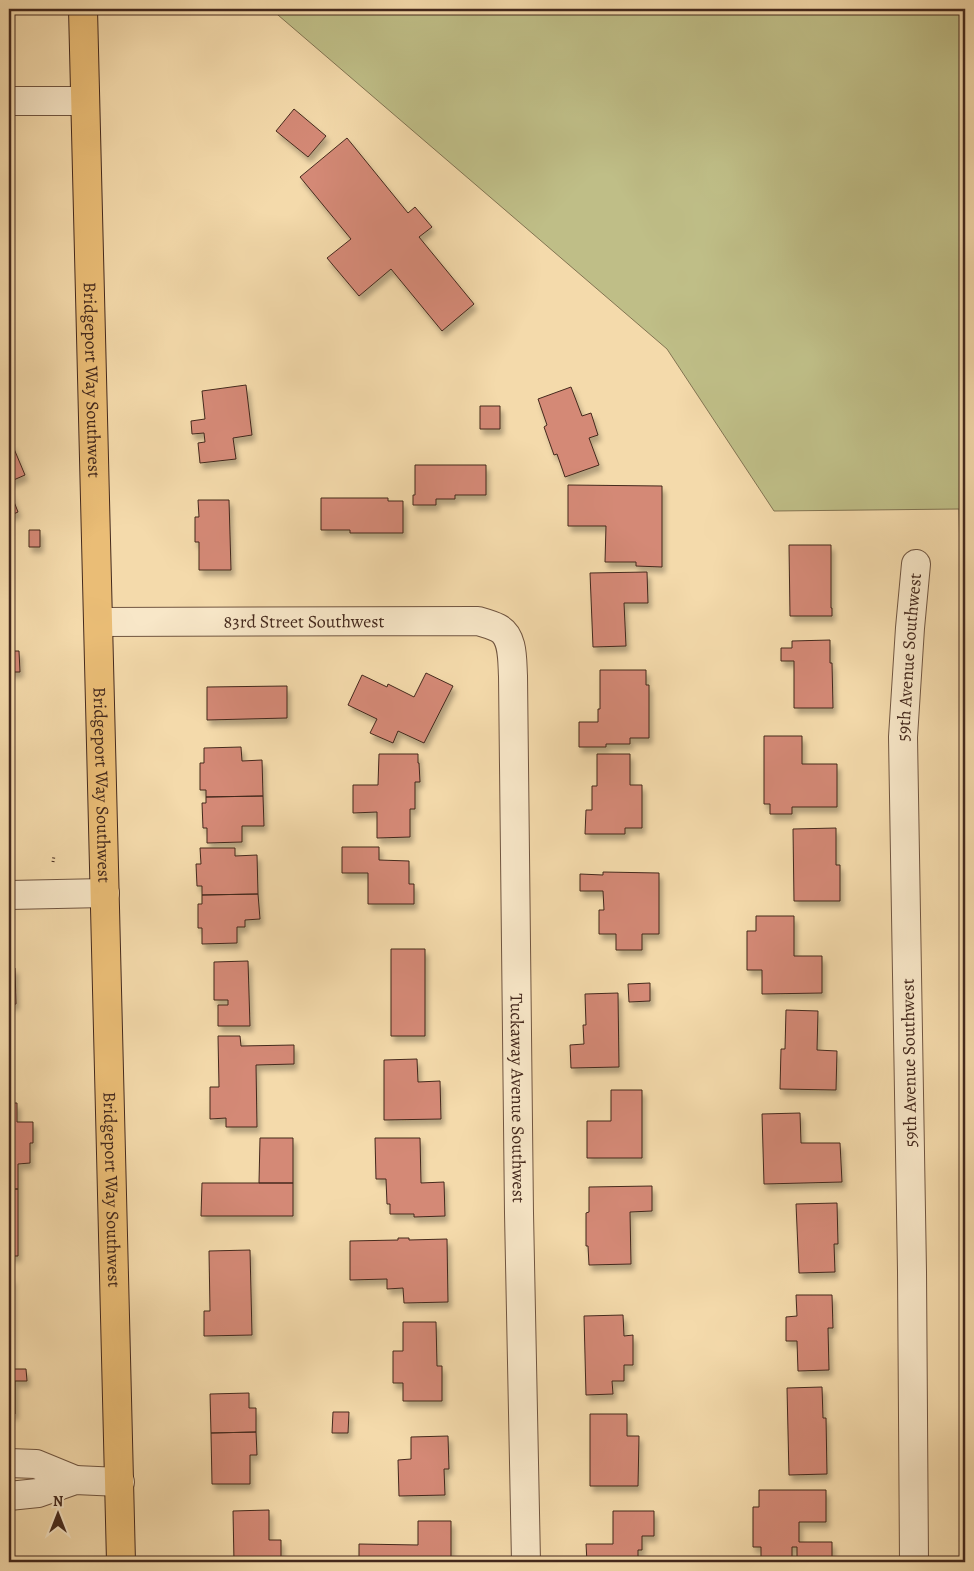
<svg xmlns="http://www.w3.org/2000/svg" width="974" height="1571" font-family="Alegreya,serif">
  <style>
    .green { fill: #bfbe87; stroke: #827452 }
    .building { fill: #d48976; stroke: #44291d; filter: url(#shadow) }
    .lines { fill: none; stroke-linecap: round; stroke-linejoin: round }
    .minor-casing { stroke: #705540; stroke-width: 30 }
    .major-casing { stroke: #44291d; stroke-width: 30 }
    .path { stroke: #44291d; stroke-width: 3; stroke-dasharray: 1 2.5; stroke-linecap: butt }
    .minor { stroke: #f8e7c8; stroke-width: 28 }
    .major { stroke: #eabd76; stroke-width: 28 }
    .labels { text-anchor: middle; stroke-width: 4; stroke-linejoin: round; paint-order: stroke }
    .street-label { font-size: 18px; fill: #44291d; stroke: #f8e7c8 }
  </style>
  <defs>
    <filter id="shadow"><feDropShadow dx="3" dy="5.5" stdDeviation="2.5" flood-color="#0004"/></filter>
  </defs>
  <rect width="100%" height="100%" fill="#f4daab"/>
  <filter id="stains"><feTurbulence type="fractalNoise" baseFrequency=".004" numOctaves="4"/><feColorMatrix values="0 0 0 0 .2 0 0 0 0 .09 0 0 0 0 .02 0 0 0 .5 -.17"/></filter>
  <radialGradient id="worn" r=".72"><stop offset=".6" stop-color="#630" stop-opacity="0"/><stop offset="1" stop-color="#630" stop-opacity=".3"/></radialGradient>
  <path class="green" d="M271 9H965V607H961L959 509 774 511 667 349Z"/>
  <path class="building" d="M294 109 326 136 308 157 276 131Z
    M347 138 408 213 415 207 432 227 419 237 474 304 442 331 391 269 359 296 327 258 351 239 300 177Z
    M246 385 252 435 233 438 236 459 200 463 198 443 205 442 204 433 192 434 191 421 205 419 202 391Z
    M571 387 582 416 591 413 598 435 589 438 599 465 565 477 557 454 554 455 544 427 547 425 538 399Z
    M480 406H500V429H480Z
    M12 444 25 475 9 482V445Z
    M415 465H486V495H455V499H436V505H413V495H415Z
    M568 485 662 486V567L636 566V562H605L606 526H568Z
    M9 489 18 512 9 516Z
    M321 498H388V501H403V533H350V530H321Z
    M198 500H229L231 570H199V542H195V517H199Z
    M29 530H40V547H29Z
    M789 545H831V608H832V616H790Z
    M647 572 648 603H624L626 646 593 647 590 573Z
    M830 640V663H832L833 708H794V661H781V648H792V641Z
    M9 651H19L20 672H9Z
    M600 670H646V685H649V738H630V744H606V747H579V722H598V709H600Z
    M426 673 453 686 424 743 398 731 393 743 370 733 377 719 348 705 362 675 387 687 388 684 414 697Z
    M287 686V718L207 720V687Z
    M963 732H965V771H963Z
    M764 736H802V764H837V807H792V814H770V804H764Z
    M241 747 242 761 262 760 263 796 206 797V790H200V763H204V748Z
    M379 754H418V763H419L420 782H415V809H410V837L377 838V812L353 813V785H378Z
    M597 754H630V785H642V828H625V834H585L586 810H592V786H597Z
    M263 796 264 826H242V842L207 843V828H203L202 803H206V797Z
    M963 818H965V857H963Z
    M836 828V865H840V901H794L793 829Z
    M342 847H379V860L409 861V884H414V904H368V873H342Z
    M200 848H235V856L257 855 258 894 202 895V886H197L196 864H201Z
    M603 872 659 873V934H642V950H616V934H599V910H604L603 891H580V874L603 875Z
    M258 894 260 919 245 920V927H237V943L202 944V928H198V904H202V895Z
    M963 912H965V953H964Z
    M756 916H794V956H822V993L762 994V970H747V931H756Z
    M391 949H425V1036H391Z
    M248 961 250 1026H218V1005H228V1000H214V962Z
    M9 968H15L16 1004 9 1005Z
    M650 983V1001L629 1002 628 984Z
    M618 993 619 1067 571 1068 570 1045 584 1044 583 1025H586L585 994Z
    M964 1009H965V1079Z
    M786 1010 818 1011 817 1050 837 1051 836 1090 780 1089 781 1049H785Z
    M218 1036H240L241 1046 294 1045V1064L256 1065 257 1127H226V1118L210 1119V1087H219Z
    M417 1059 418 1082 440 1081 441 1119 384 1120V1060Z
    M611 1090H642V1158H587V1121H611Z
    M9 1103H17V1122H33V1143H30V1163L18 1164V1189H9Z
    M800 1113 801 1143H840L842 1182 764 1184 762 1114Z
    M965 1126V1180H960V1145H965Z
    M260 1138H293V1183H259Z
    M375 1138H420L421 1183 444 1182 445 1216 414 1217V1214H390V1204H387L386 1179H376Z
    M202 1183H293V1216H201Z
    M652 1186V1211L630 1212 631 1264 589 1265 588 1246H586V1213L589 1212V1187Z
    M9 1189H18V1256H9Z
    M837 1203 838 1244H834L835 1272 799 1273 796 1204Z
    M398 1238H409V1240L447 1239 448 1302 404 1303 403 1288 387 1289V1279L350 1280V1241L398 1240Z
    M250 1250 252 1335 204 1336V1311H210L209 1251Z
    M9 1278H12V1346H9Z
    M796 1295H832L833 1328H828L829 1370 798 1371 797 1341H786V1317L797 1316Z
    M623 1315 624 1336 633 1335V1365H624V1381H612L613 1394 586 1395 584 1316Z
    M403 1322H436L437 1366H442V1401H403V1383H393V1351H403Z
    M9 1346H12V1369H26L27 1381H15V1414H9Z
    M822 1387 823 1418H826L827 1474 789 1475 787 1388Z
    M249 1393V1408H256V1432L211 1433 210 1394Z
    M333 1412H349L348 1433H332Z
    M590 1414H627V1436H639L638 1486H590Z
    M256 1432 257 1455H250V1484H212L211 1433Z
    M448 1436 449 1469H444L445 1495 399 1496 398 1460 411 1459V1437Z
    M759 1490H826V1522H799V1542H832V1562H797V1547H792V1562H761V1547H753V1507H759Z
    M269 1510V1540H281V1559H300V1562H234L233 1511Z
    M613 1511H654V1536H642V1550H638V1562H587L586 1544H613Z
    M418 1521H451V1562H359V1544L418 1545Z"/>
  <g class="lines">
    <g class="minor-casing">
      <g id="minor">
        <path d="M9 101H85"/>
        <path id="s1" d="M99 622 478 621C485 623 492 625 498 628 514 636 512 661 513 676L519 1213 526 1562"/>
        <path d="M9 895 105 893"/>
        <path d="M9 1463 36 1464 75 1480"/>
        <path d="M9 1496 38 1493 75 1480 120 1482"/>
        <path id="s2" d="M914 1562 912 1271 903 737 910 628 916 564"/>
      </g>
    </g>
    <g class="major-casing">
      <g id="major">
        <path id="s3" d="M83 9 121 1562"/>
      </g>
    </g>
    <path class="path" d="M53 862 54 856"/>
    <use href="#minor" class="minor"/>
    <use href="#major" class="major"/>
  </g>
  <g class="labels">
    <g class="street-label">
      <text dy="6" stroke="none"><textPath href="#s3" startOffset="371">Bridgeport Way Southwest</textPath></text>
      <text dy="6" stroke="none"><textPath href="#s1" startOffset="205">83rd Street Southwest</textPath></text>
      <text dy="6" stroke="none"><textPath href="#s2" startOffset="905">59th Avenue Southwest</textPath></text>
      <text dy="6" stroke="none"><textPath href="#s3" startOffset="776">Bridgeport Way Southwest</textPath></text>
      <text transform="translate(909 1063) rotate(-91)" y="6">59th Avenue Southwest</text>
      <text dy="6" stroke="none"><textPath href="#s1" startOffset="875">Tuckaway Avenue Southwest</textPath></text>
      <text dy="6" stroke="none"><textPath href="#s3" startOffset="1181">Bridgeport Way Southwest</textPath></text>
    </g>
  </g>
  <rect width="974" height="1571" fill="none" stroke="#f4daab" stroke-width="30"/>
  <rect x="10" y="10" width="954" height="1551" fill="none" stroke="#44291d" stroke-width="2.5"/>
  <rect x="15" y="15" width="944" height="1541" fill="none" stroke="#44291d"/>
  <g transform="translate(58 1514)" stroke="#f8e7c8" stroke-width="4" paint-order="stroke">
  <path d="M0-4L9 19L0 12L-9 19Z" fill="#44291d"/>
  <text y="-8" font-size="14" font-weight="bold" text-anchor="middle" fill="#44291d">N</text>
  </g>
  <rect width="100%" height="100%" filter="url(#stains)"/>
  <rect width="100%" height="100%" fill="url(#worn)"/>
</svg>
